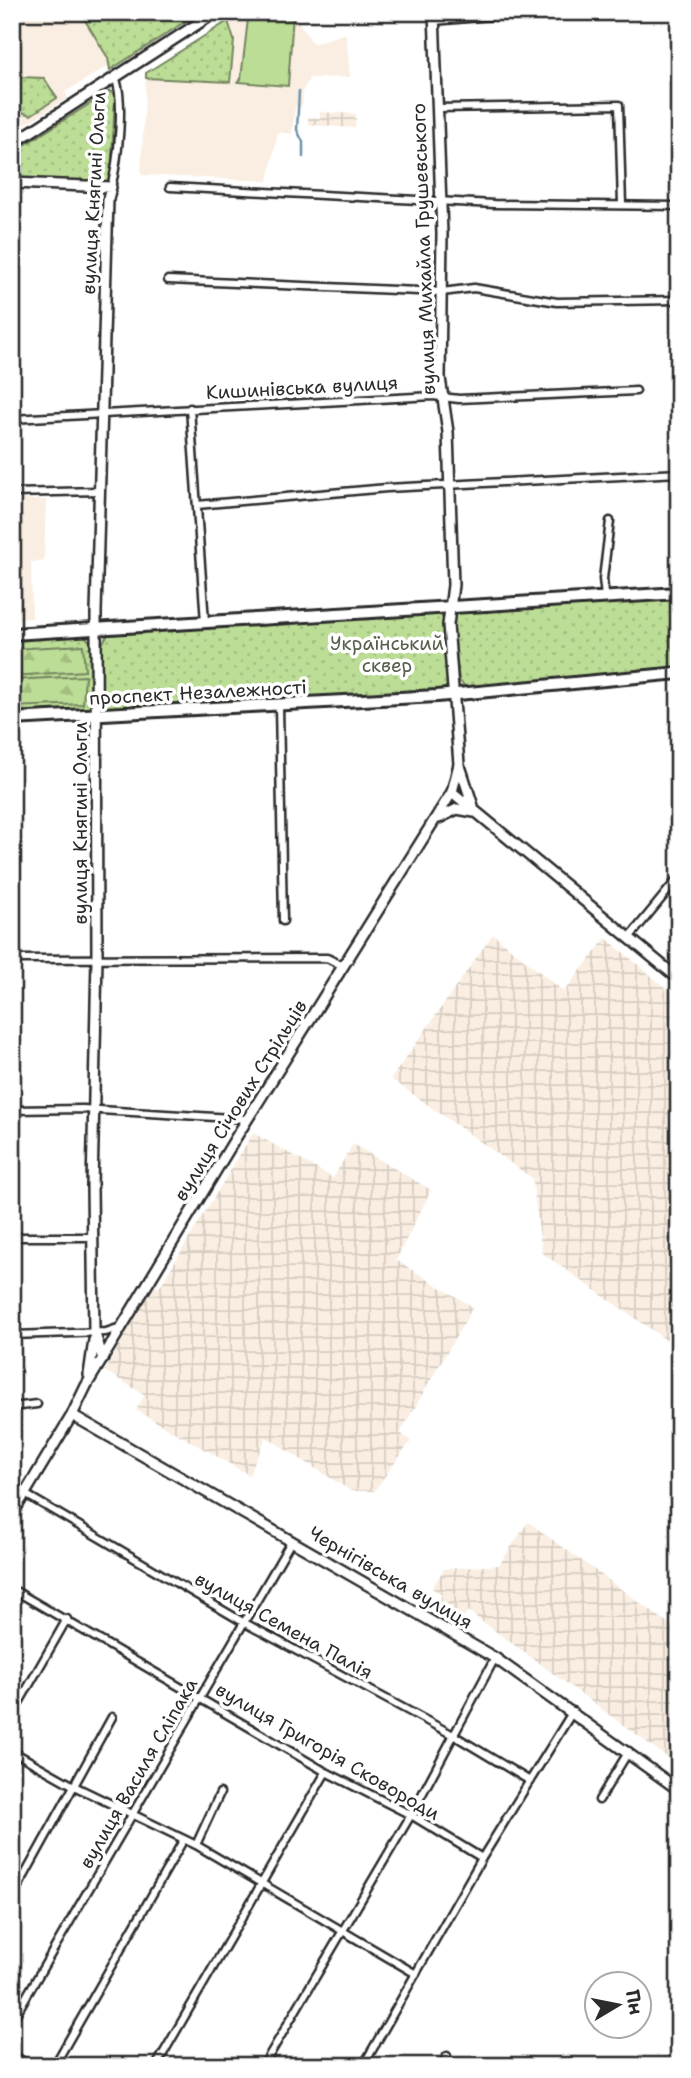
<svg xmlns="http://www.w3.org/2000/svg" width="691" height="2078" font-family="'Shantell Sans',sans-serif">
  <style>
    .built { fill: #f9eee1 }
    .industrial { fill: url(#industrial-grid) }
    .grass { fill: url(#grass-dots); stroke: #748460; stroke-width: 2 }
    .forest { fill: url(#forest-firs); stroke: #748460; stroke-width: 2 }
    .pitch { fill: #bcdd96; stroke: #748460; stroke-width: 2 }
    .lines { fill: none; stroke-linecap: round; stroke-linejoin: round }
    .stream { stroke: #6d93a8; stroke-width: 2.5 }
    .street-casing { stroke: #2b2b2b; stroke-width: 11 }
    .secondary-casing { stroke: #2b2b2b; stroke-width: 14 }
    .primary-casing { stroke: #2b2b2b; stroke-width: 16 }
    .street { stroke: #fff; stroke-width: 6 }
    .secondary { stroke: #fff; stroke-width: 9 }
    .primary { stroke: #fff; stroke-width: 10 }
    .labels { text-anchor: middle; stroke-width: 7; stroke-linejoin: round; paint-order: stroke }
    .street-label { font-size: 19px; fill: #2b2b2b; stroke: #fff }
    .park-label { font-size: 19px; fill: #56604b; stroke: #fff }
  </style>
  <defs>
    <pattern id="industrial-grid" width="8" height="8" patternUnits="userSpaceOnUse" patternTransform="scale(1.75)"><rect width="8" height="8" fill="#f9eee1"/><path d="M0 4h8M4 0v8" fill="none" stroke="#d6ccc1"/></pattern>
    <pattern id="grass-dots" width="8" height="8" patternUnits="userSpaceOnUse" patternTransform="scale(1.75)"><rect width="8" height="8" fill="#bcdd96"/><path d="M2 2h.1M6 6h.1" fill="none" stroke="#a2be81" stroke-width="1.8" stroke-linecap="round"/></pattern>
    <pattern id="forest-firs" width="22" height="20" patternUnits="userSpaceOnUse" patternTransform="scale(1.75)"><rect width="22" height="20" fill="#bcdd96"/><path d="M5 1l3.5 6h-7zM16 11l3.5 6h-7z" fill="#a2be81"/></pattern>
  </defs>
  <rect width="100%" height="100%" fill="#fff"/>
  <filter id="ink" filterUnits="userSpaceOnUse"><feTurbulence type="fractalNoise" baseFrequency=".0143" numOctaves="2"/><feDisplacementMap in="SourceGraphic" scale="14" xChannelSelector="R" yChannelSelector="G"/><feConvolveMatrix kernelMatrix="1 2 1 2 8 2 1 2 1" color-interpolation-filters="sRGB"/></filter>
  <g filter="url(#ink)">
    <path class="built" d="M12 12H80L108 58V66L65 92 68 98 12 132Z
      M242 12H292L313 44 346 33 350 77 309 78 303 91 302 106 295 107 292 134 278 132 268 181 141 175 146 73Z
      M12 499 46 500 44 561 31 562 32 618 12 619Z"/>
    <path class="industrial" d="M320 112 356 114 355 128 308 125V117L320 118Z
      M493 934 564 992 606 938 679 999V1349L542 1253 532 1178 391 1079Z
      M253 1133 333 1178 353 1144 431 1190 396 1260 473 1307 400 1433 411 1441 374 1491H351L266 1437 249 1475 136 1410 145 1395 105 1371 154 1285 159 1288Z
      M528 1522 679 1631V1766L468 1611 463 1617 438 1602 442 1595 432 1588 444 1569 499 1565Z"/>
    <path class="grass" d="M80 12H200L110 70 108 58Z
      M228 21 234 40 230 82 146 78V73Z
      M20 77 44 78 57 98 31 115 12 109Z
      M110 91 115 96 111 177 108 182 12 179V153Z
      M679 598V668L466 687 459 681 452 618 460 611Z
      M437 612 443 618 449 683 444 689 102 708C98 691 95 647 108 635Z
      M85 636 92 644 91 708 12 714V640Z"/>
    <path class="forest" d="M83 645 85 671 12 676V649Z
      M85 676 83 704 12 707V680Z"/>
    <path class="pitch" d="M256 13 293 14 288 86 238 82 241 79 248 19Z"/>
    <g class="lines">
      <path class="stream" d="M299 91 297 130 303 142V157"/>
      <g class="street-casing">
        <path id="street" d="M434 21 538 12
          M437 108 619 105 622 205
          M111 187C118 163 125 99 115 77
          M170 187 494 204 679 206
          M168 280 442 292 474 288 557 302 679 300
          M677 389H679
          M190 408 205 622
          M12 419 433 396 459 399 636 391
          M12 493 99 491
          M197 505 387 488 679 473
          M605 597 603 579 610 521
          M279 705 283 921
          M629 938 679 877
          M12 959 327 958 343 966
          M12 1110 83 1109 248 1119
          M12 1237H94
          M12 1335 106 1332 121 1327
          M12 1407 37 1404
          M25 1494 243 1622 455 1736 530 1781
          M12 1589 326 1772 411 1815 482 1858
          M12 1715 67 1619
          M12 1751 74 1786 196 1845 416 1974
          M599 1800 629 1751
          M196 1845 220 1793
          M12 1898 112 1717
          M12 2021 292 1540
          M12 2054 30 2066
          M54 2066 184 1839
          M156 2066 326 1772
          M263 2066 411 1815 495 1658
          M363 2066 482 1858 573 1711
          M441 2066 447 2056"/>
      </g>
      <g class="secondary-casing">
        <path id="secondary" d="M12 144 216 12
          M12 183 111 187 108 199 96 612 97 958 92 1187 94 1331 103 1359
          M461 769 473 806
          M452 792 679 979
          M439 818 457 809 474 812
          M89 1375 94 1340
          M72 1415 495 1658 679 1790
          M12 1515 72 1415 86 1386 235 1139 452 792 459 764 448 625 453 585 448 432 440 378 442 234 434 12"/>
      </g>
      <g class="primary-casing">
        <path id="primary" d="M12 634 679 593
          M12 719 437 696 679 673"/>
      </g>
      <use href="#street" class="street"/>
      <use href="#secondary" class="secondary"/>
      <use href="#primary" class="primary"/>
    </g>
  </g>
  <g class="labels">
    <g class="street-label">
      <text transform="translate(93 193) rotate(-87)" y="7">вулиця Княгині Ольги</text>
      <text transform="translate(423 249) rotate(-92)" y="7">вулиця Михайла Грушевського</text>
      <text transform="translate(302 387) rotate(-3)" y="7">Кишинівська вулиця</text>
      <text transform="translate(198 692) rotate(-3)" y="7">проспект Незалежності</text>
      <text transform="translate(80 823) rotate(-90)" y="7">вулиця Княгині Ольги</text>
      <text transform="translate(240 1100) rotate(-58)" y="7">вулиця Січових Стрільців</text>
      <text transform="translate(391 1577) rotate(30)" y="7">Чернігівська вулиця</text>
      <text transform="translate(284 1625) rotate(29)" y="7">вулиця Семена Палія</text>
      <text transform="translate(328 1751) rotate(30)" y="7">вулиця Григорія Сковороди</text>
      <text transform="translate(138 1773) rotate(-60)" y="7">вулиця Василя Сліпака</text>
    </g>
    <g class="park-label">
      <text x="387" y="650">Український<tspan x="387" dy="22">сквер</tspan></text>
    </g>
  </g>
  <rect width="691" height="2078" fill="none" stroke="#fff" stroke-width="42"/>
  <rect x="21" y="21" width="649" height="2036" fill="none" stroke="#2b2b2b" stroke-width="2.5" filter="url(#ink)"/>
  <g transform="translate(618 2005) rotate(80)"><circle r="33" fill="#ffffff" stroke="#aaaaaa" stroke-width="2"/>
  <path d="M0-5L12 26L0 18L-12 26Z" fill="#2b2b2b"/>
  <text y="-10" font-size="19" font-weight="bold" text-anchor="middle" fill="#2b2b2b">Пн</text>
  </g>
</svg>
